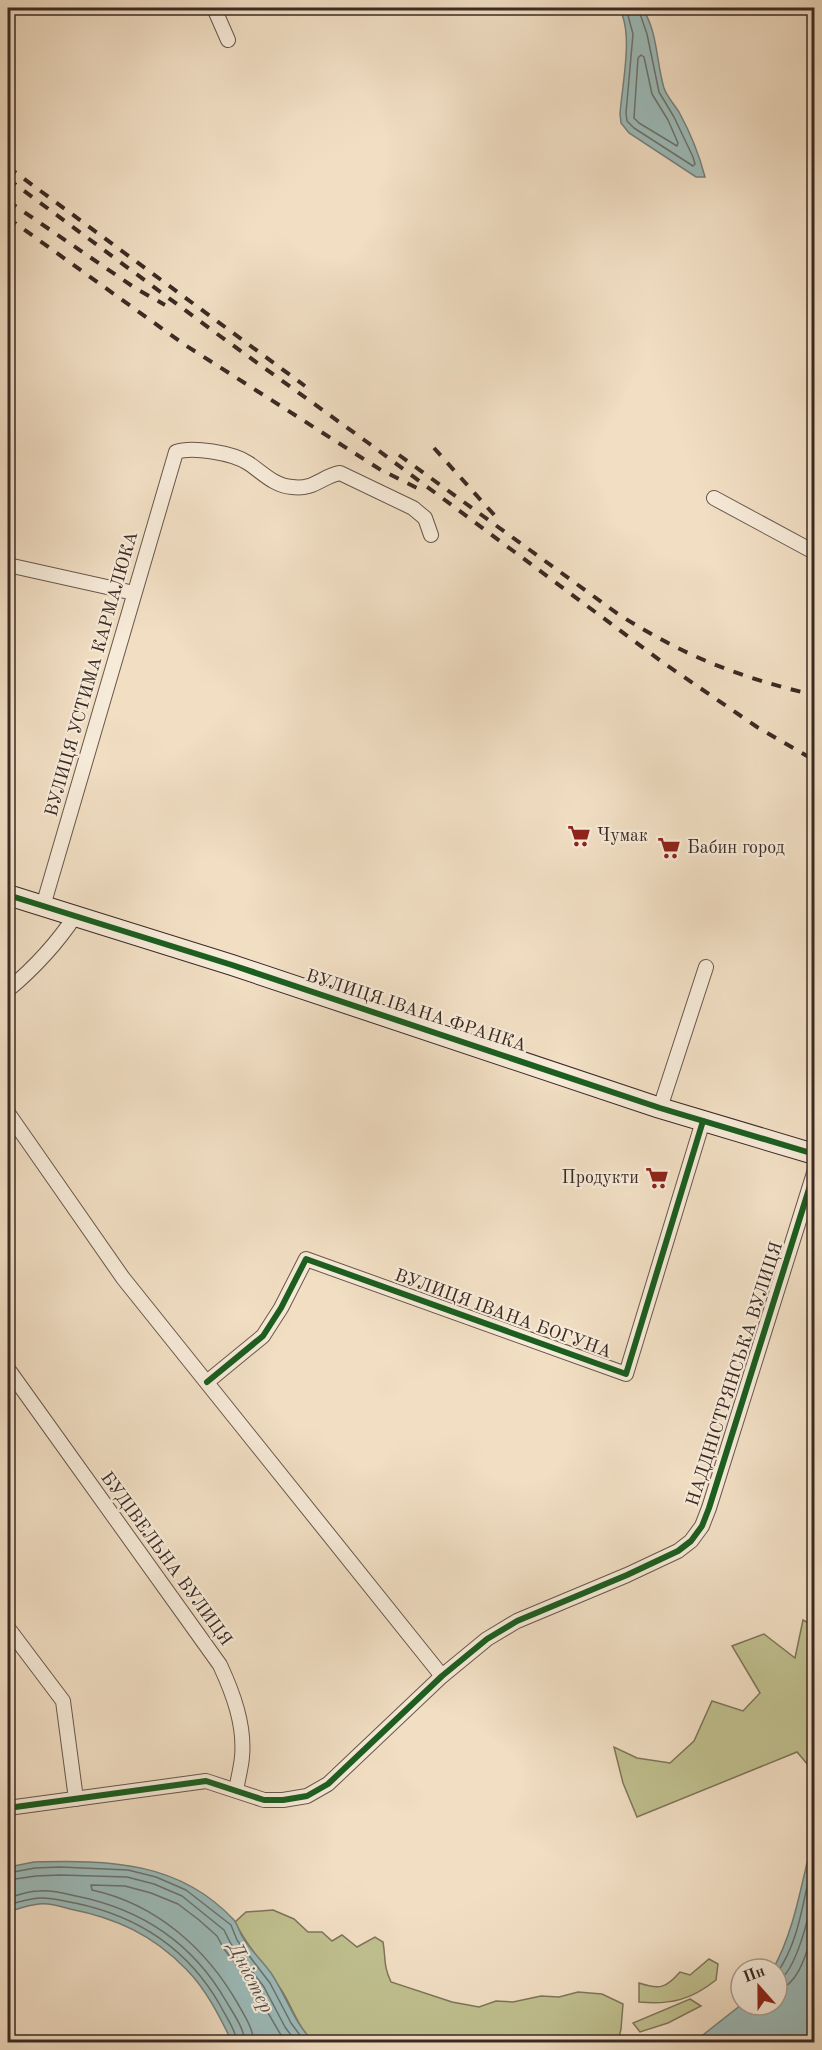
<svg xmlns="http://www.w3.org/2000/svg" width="822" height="2050" font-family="'Old Standard TT',serif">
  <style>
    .green { fill: #c0c08f; stroke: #7e755a; stroke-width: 1.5 }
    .water { fill: #9cbbb9; stroke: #75817d; stroke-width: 1.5 }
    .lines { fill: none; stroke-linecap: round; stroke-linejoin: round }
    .shore { stroke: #6c726e; stroke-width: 1.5 }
    .street-casing { stroke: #68574c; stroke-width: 16 }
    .secondary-casing { stroke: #3b2a24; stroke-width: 22 }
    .street { stroke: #f6ead8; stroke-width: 14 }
    .secondary { stroke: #f6ead8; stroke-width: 20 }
    .rail { stroke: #3b2a24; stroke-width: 4; stroke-dasharray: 10 10; stroke-linecap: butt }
    .cycleway-casing { stroke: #f6ead8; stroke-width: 10 }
    .cycleway { stroke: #1b5e20; stroke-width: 6 }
    .labels { text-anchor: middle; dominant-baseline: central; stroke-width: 4.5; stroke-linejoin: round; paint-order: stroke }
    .street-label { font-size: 18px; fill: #3b2a24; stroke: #f6ead8 }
    .poi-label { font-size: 18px; fill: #3b2a24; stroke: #f6ead8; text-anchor: start }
    .water-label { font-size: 20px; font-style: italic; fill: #534e49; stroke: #f6ead8 }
  </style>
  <rect width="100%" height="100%" fill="#f1dec3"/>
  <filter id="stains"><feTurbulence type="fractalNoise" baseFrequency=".00333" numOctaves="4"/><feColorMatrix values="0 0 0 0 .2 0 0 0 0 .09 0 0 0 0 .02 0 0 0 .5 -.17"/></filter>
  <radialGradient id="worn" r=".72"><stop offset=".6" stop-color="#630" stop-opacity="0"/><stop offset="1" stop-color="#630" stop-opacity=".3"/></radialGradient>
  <!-- green -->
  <g class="green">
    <path d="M803,1620L814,1626V1772L797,1752L637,1817L623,1783L614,1747L637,1758L670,1763L694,1741L712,1701L743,1711L760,1693L732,1646L764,1634L795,1658Z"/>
    <path d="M273,1910L294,1919L308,1932H322L332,1941L342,1935L357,1947L375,1937L383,1942C386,1959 383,1965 391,1982L452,2002L479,2007L496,2001L513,2002L541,1996L559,1997L578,1992L602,1994L623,2004L621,2029L618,2042H314C298,2028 293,2009 282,1991C267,1968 247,1947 235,1922L246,1912Z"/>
    <path d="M709,1959L718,1964L716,1980C691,2000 670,2005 639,2002V1983C660,1990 666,1988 680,1972L690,1975Z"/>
    <path d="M690,1999L701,2006L668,2023L640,2032L633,2023Z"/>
  </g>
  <!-- water -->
  <g class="water">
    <path d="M619,8H642C658,31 656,62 664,88C667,97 674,104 679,112C690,132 699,154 705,177H696L629,133L621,123L620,114C622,84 634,33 619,8Z"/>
    <path d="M814,1836V2042H694L741,2005H777V1969H773C796,1928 801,1881 814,1836Z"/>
    <path d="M34,1862C109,1860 179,1861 234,1920C238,1925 239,1931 242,1936C250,1950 262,1960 271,1973C286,1995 294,2024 314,2042H232C220,2017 206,1989 186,1969C153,1935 116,1918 70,1909C60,1906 49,1903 39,1904C28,1905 18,1909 8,1912V1867Z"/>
  </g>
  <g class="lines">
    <!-- shore -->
    <g class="shore">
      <path d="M626,8L633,34L626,113L627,121L634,128L693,166L695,164L693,157L674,117L659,92L647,34L638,8"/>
      <path d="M641,55L644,57L652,94L668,120L678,143L677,146L639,123L634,118L638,58Z"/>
      <path d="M8,1873L35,1868L60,1867L128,1870L156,1877L186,1890L231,1925L237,1940L270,1983L291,2023L305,2042"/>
      <path d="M8,1880L36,1876L60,1875L127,1877L154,1884L182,1896L224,1930L231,1944L264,1987L285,2027L296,2042"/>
      <path d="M8,1898C18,1895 28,1891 39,1891C52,1890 63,1893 76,1896C141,1909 192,1942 226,2001C233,2013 244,2028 245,2042"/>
      <path d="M8,1905C18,1902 28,1899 39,1898C51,1897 63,1901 75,1903C137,1916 188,1949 220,2005C226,2017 236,2030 237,2042"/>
      <path d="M777,1973C801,1939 803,1896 814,1857"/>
      <path d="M777,1982C797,1971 810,1912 814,1890"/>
      <path d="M777,1991C800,1984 807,1950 814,1929"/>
      <path d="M254,2042C253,2029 245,2016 238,2004C206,1948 156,1904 92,1890L91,1885L125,1886L151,1893L178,1904L199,1920L217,1936L224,1949L250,1982L285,2042"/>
    </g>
    <!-- street casing -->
    <g class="street-casing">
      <g id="street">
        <path d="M214,8L228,40"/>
        <path d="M714,498L814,552"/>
        <path d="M8,565L134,593"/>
        <path d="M43,906L176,452C192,446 233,453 248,463C262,472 274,486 292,487C315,490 322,476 340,473L413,508L425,518L431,535"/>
        <path d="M8,990C34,968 56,945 75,916"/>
        <path d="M660,1108L706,967"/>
        <path d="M8,1113L123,1278L442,1676"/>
        <path d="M8,1369L220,1665C233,1693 245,1725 242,1757C241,1768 238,1779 236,1790"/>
        <path d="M207,1382L263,1336L281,1308L306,1259L626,1374L703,1121"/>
        <path d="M8,1628L63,1701L76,1799"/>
        <path d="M8,1808L206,1781L264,1800H283L307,1796L328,1784L442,1676L487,1639L517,1621L627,1575L678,1551L691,1541L702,1526L709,1508L814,1173"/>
      </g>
    </g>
    <!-- secondary casing -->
    <g class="secondary-casing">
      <path id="secondary" d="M8,895L232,965L660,1108L814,1154"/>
    </g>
    <!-- street -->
    <use href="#street" class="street"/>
    <!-- secondary -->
    <use href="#secondary" class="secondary"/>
    <!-- rail -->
    <g class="rail">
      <path d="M8,167L305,386"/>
      <path d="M8,179L220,336L367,442L665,664L757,727L814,760"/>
      <path d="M8,201L135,288L165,305"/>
      <path d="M8,218L185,345L381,470L419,489"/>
      <path d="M434,448L496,517"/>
      <path d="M399,455L618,614C684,656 738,677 814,695"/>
    </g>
    <!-- cycleway casing -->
    <g class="cycleway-casing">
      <g id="cycleway">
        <path d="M8,895L232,965L660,1108L814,1154"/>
        <path d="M207,1382L263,1336L281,1308L306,1259L626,1374L703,1121"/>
        <path d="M8,1808L206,1781L264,1800H283L307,1796L328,1784L442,1676L487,1639L517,1621L627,1575L678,1551L691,1541L702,1526L709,1508L814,1173"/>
      </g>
    </g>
    <!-- cycleway -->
    <use href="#cycleway" class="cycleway"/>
  </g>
  <!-- icons -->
  <defs>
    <g id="supermarket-bare" transform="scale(1.8)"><path d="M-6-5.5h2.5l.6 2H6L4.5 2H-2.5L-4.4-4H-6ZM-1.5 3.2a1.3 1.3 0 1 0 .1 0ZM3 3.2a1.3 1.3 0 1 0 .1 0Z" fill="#8f2418" stroke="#f6ead8" stroke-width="2.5" paint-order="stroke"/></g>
  </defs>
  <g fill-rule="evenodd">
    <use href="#supermarket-bare" x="579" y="836"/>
    <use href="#supermarket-bare" x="669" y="848"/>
    <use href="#supermarket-bare" x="657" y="1178"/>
  </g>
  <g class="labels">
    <!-- street labels -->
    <g class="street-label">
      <text transform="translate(92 674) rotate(-74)">ВУЛИЦЯ УСТИМА КАРМАЛЮКА</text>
      <text transform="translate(416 1011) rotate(18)">ВУЛИЦЯ ІВАНА ФРАНКА</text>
      <text transform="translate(503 1314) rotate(20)">ВУЛИЦЯ ІВАНА БОГУНА</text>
      <text transform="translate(735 1374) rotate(-72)">НАДДНІСТРЯНСЬКА ВУЛИЦЯ</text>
      <text transform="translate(166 1559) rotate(54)">БУДІВЕЛЬНА ВУЛИЦЯ</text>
    </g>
    <!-- poi labels -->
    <g class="poi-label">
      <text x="597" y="836">Чумак</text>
      <text x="687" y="848">Бабин город</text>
      <text x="639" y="1178" text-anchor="end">Продукти</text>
    </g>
    <!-- water labels -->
    <g class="water-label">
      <text transform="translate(250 1978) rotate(63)">Дністер</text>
    </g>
  </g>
  <!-- margin -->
  <rect width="822" height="2050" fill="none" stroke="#f1dec3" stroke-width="30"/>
  <rect x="9" y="9" width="804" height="2032" fill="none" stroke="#3b2a24" stroke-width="3"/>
  <rect x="15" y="15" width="792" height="2020" fill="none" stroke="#3b2a24" stroke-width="1.5"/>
  <!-- north arrow -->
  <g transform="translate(759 1987) rotate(339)"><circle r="28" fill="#f6ead8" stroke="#ab9d90" stroke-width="1.5"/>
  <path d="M0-4.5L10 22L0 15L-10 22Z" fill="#8f2418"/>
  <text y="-9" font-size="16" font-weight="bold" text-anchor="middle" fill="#3b2a24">Пн</text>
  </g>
  <rect width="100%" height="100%" filter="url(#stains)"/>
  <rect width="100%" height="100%" fill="url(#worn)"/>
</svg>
